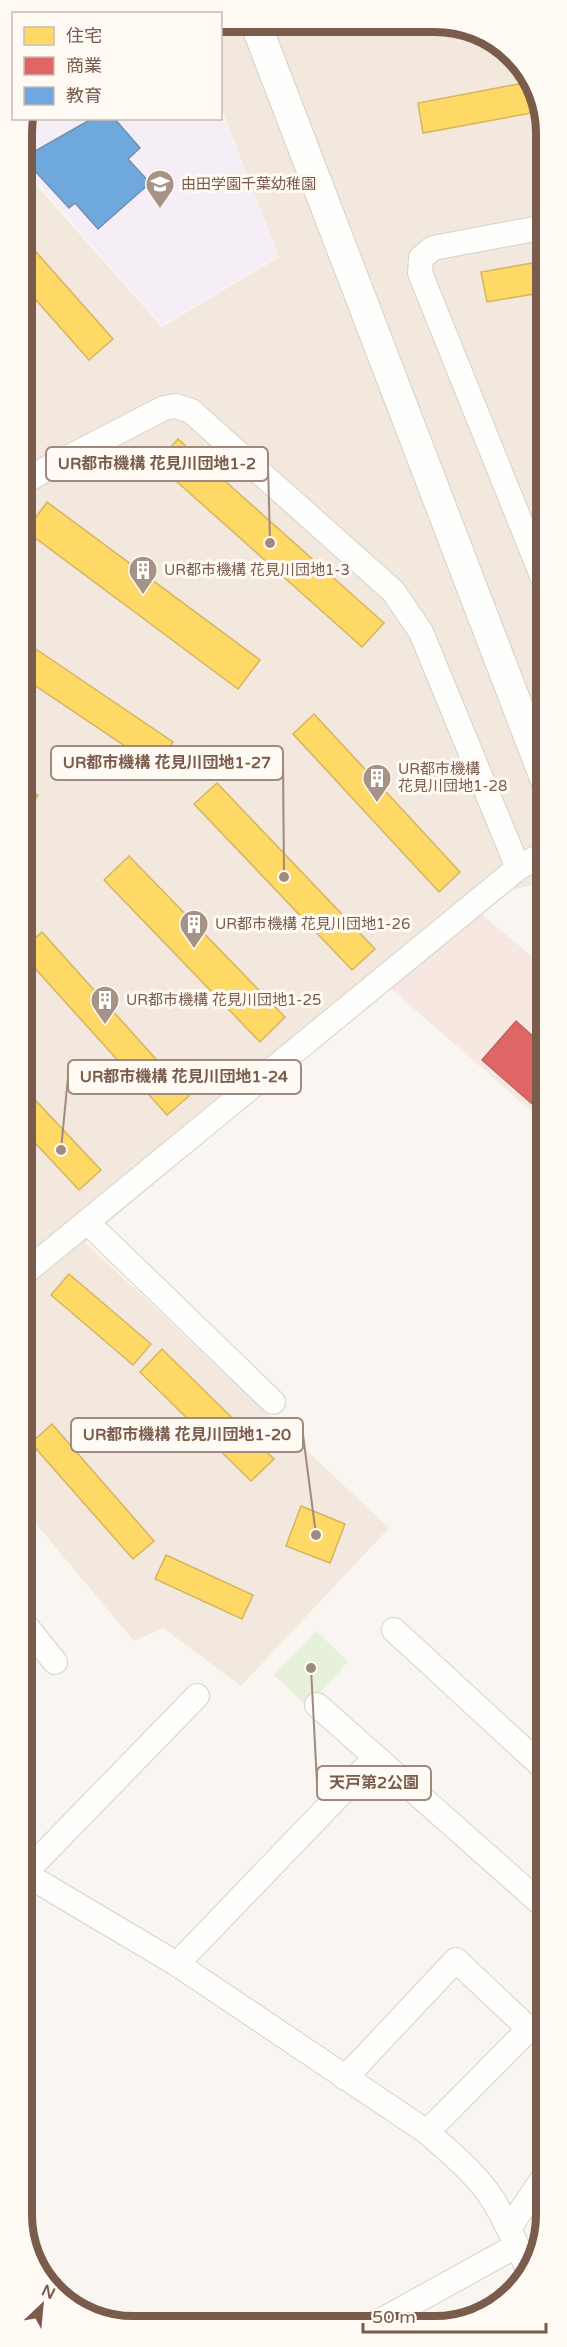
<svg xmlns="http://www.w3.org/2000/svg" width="567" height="2347" font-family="'Varela Round','Noto Sans JP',sans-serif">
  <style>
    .residential { fill: #f2e8de }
    .commercial { fill: #f6e8e1 }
    .education { fill: #f6eef6 }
    .green { fill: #e7f0db }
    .homes { fill: #ffd966; stroke: #d7b45e; stroke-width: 1.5 }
    .shops { fill: #e06666; stroke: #c1635e; stroke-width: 1.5 }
    .schools { fill: #6fa8dc; stroke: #7291b1; stroke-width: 1.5 }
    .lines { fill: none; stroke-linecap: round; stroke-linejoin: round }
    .minor-casing { stroke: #d7d1cb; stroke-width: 26 }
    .tertiary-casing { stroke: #d7d1cb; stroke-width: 32 }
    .minor { stroke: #fefefd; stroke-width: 24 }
    .tertiary { stroke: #fefefd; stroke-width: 30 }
    .labels { text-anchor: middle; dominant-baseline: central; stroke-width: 6; stroke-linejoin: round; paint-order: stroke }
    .poi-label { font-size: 15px; fill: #7a5c4d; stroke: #fffaf3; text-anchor: start }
    .rim { fill: none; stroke: #7a5c4d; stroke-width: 8 }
    .leader { fill: none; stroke: #9f8a7d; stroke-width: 2 }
    .callout-dot { fill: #9f8a7d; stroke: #fffaf3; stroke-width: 2 }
    .callout { fill: #fffaf3; stroke: #9f8a7d; stroke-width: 2 }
    .callout-label { font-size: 16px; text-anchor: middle; font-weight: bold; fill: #7a5c4d }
  </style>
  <rect width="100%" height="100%" fill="#f9f5f0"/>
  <!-- residential -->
  <path class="residential" d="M221,22L463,25L518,59L545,117V881L498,894L85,1242L389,1528L241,1686L163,1628L134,1641L22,1507L21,168L162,327L279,257L221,108Z"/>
  <!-- commercial -->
  <path class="commercial" d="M480,913L545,967V1123L390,988Z"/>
  <!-- education -->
  <path class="education" d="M221,112L278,256L162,325L21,164V125L24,119L220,118Z"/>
  <!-- green -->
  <path class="green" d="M316,1631L348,1662L307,1706L274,1675Z"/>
  <!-- homes -->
  <g class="homes">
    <path d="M529,82L542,111L423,133L418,103Z"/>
    <path d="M21,235L113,339L89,360L21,283Z"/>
    <path d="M545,261V292L487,302L481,272Z"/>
    <path d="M545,377V410L540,378Z"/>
    <path d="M178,439L384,623L362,647L156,463Z"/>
    <path d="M47,502L260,660L238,689L26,531Z"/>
    <path d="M21,639L173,742L156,767L21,676Z"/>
    <path d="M314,714L460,872L439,892L293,734Z"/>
    <path d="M217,783L375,949L352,970L194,804Z"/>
    <path d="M21,786L38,795L22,822H21Z"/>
    <path d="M129,856L285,1017L260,1042L104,880Z"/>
    <path d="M42,932L189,1096L167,1115L22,954V950Z"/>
    <path d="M22,1086L101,1170L79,1190L22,1129Z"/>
    <path d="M69,1274L151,1344L133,1365L51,1295Z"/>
    <path d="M162,1349L274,1459L251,1481L140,1372Z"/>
    <path d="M52,1424L154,1541L133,1559L31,1443Z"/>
    <path d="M301,1506L345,1524L330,1563L286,1546Z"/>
    <path d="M166,1555L253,1595L242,1619L155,1579Z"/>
  </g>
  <!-- shops -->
  <path class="shops" d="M516,1021L536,1039L545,1031V1115L482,1060Z"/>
  <!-- schools -->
  <path class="schools" d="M93,118H114L140,148L128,159L150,183L98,229L75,203L69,208L23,158Z"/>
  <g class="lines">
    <!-- minor casing -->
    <g class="minor-casing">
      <g id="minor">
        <path d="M545,227L433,248L421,258L420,273L545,583"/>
        <path d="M21,484L46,469L164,408L176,406L191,411L393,591L421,632L518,868"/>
        <path d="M87,1222L273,1402"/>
        <path d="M22,1275L518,868L545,853"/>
        <path d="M22,1621L55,1662"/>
        <path d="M394,1630L546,1770"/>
        <path d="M317,1705L546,1908"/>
        <path d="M22,1872L177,1964L427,2132C450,2153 476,2173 493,2200C506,2221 516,2244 527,2267"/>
        <path d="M25,1873L197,1696"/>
        <path d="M177,1964L375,1758"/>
        <path d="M345,2078L456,1960L529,2029L427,2132"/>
        <path d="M509,2228L546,2174"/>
        <path d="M373,2325L516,2246"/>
      </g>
    </g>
    <!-- tertiary casing -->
    <g class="tertiary-casing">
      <path id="tertiary" d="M255,22L545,778"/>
    </g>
    <!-- minor -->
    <use href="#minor" class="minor"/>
    <!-- tertiary -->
    <use href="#tertiary" class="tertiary"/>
  </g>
  <!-- icons -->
  <defs>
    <g id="school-pin" transform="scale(1.5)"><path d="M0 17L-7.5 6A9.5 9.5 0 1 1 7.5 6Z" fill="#a69286" stroke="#fffaf3"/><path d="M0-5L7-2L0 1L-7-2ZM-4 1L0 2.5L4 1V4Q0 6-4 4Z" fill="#fff"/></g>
    <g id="building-pin" transform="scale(1.5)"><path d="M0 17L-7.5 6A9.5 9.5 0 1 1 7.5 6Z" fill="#a69286" stroke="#fffaf3"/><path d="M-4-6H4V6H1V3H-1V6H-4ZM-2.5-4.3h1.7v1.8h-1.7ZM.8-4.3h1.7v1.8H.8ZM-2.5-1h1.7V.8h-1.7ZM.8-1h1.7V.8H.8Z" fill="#fff"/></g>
  </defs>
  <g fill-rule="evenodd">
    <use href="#school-pin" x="160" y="184"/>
    <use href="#building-pin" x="143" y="570"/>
    <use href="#building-pin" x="377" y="778"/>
    <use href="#building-pin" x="194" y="924"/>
    <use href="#building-pin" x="105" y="1000"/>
  </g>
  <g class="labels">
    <!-- poi labels -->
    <g class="poi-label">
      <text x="181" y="184">由田学園千葉幼稚園</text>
      <text x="164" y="570">UR都市機構 花見川団地1-3</text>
      <text x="398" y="769">UR都市機構<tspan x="398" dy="17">花見川団地1-28</tspan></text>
      <text x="215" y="924">UR都市機構 花見川団地1-26</text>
      <text x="126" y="1000">UR都市機構 花見川団地1-25</text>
    </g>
  </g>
  <!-- crop -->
  <path d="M0 0H567V2347H0ZM133 32H435A101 101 0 0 1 536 133V2215A101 101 0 0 1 435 2316H133A101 101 0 0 1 32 2215V133A101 101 0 0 1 133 32Z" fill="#fffaf3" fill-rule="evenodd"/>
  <path class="rim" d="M133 32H435A101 101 0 0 1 536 133V2215A101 101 0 0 1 435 2316H133A101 101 0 0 1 32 2215V133A101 101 0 0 1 133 32Z"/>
  <!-- callouts -->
  <path class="leader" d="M270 543L268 464M284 877L283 763M61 1150L68 1077M316 1535L303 1435M311 1668L317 1783"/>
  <g class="callout-dot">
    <circle cx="270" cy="543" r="6"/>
    <circle cx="284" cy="877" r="6"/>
    <circle cx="61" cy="1150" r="6"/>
    <circle cx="316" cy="1535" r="6"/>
    <circle cx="311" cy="1668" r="6"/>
  </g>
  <g class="callout">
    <rect x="46" y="447" width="222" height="34" rx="6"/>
    <rect x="51" y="746" width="232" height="34" rx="6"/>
    <rect x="68" y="1060" width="233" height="34" rx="6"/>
    <rect x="71" y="1418" width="232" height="34" rx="6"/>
    <rect x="317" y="1766" width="114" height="34" rx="6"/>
  </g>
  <g class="callout-label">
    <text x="157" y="469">UR都市機構 花見川団地1-2</text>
    <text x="167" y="768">UR都市機構 花見川団地1-27</text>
    <text x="184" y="1082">UR都市機構 花見川団地1-24</text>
    <text x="187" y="1440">UR都市機構 花見川団地1-20</text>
    <text x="374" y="1788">天戸第2公園</text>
  </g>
  <!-- legend -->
  <rect x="12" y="12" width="210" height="108" fill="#fffaf3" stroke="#cabbb1" stroke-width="1.5"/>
  <rect x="24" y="27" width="30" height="18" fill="#ffd966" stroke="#cabbb1" stroke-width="1.5"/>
  <text x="66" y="42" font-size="18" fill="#7a5c4d">住宅</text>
  <rect x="24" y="57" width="30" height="18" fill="#e06666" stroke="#cabbb1" stroke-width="1.5"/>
  <text x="66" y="72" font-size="18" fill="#7a5c4d">商業</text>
  <rect x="24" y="87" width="30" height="18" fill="#6fa8dc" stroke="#cabbb1" stroke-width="1.5"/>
  <text x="66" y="102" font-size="18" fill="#7a5c4d">教育</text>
  <!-- north arrow -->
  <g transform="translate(42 2305) rotate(26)" stroke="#fffaf3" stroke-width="4.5" paint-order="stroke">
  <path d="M0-4.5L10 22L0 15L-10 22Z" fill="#7a5c4d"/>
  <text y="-9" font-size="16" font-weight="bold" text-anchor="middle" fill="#7a5c4d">N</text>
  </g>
  <!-- scale -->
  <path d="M363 2323v9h183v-9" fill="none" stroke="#7a5c4d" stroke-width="3"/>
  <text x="372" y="2323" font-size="18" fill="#7a5c4d" stroke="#fffaf3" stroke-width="4.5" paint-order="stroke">50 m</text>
</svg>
